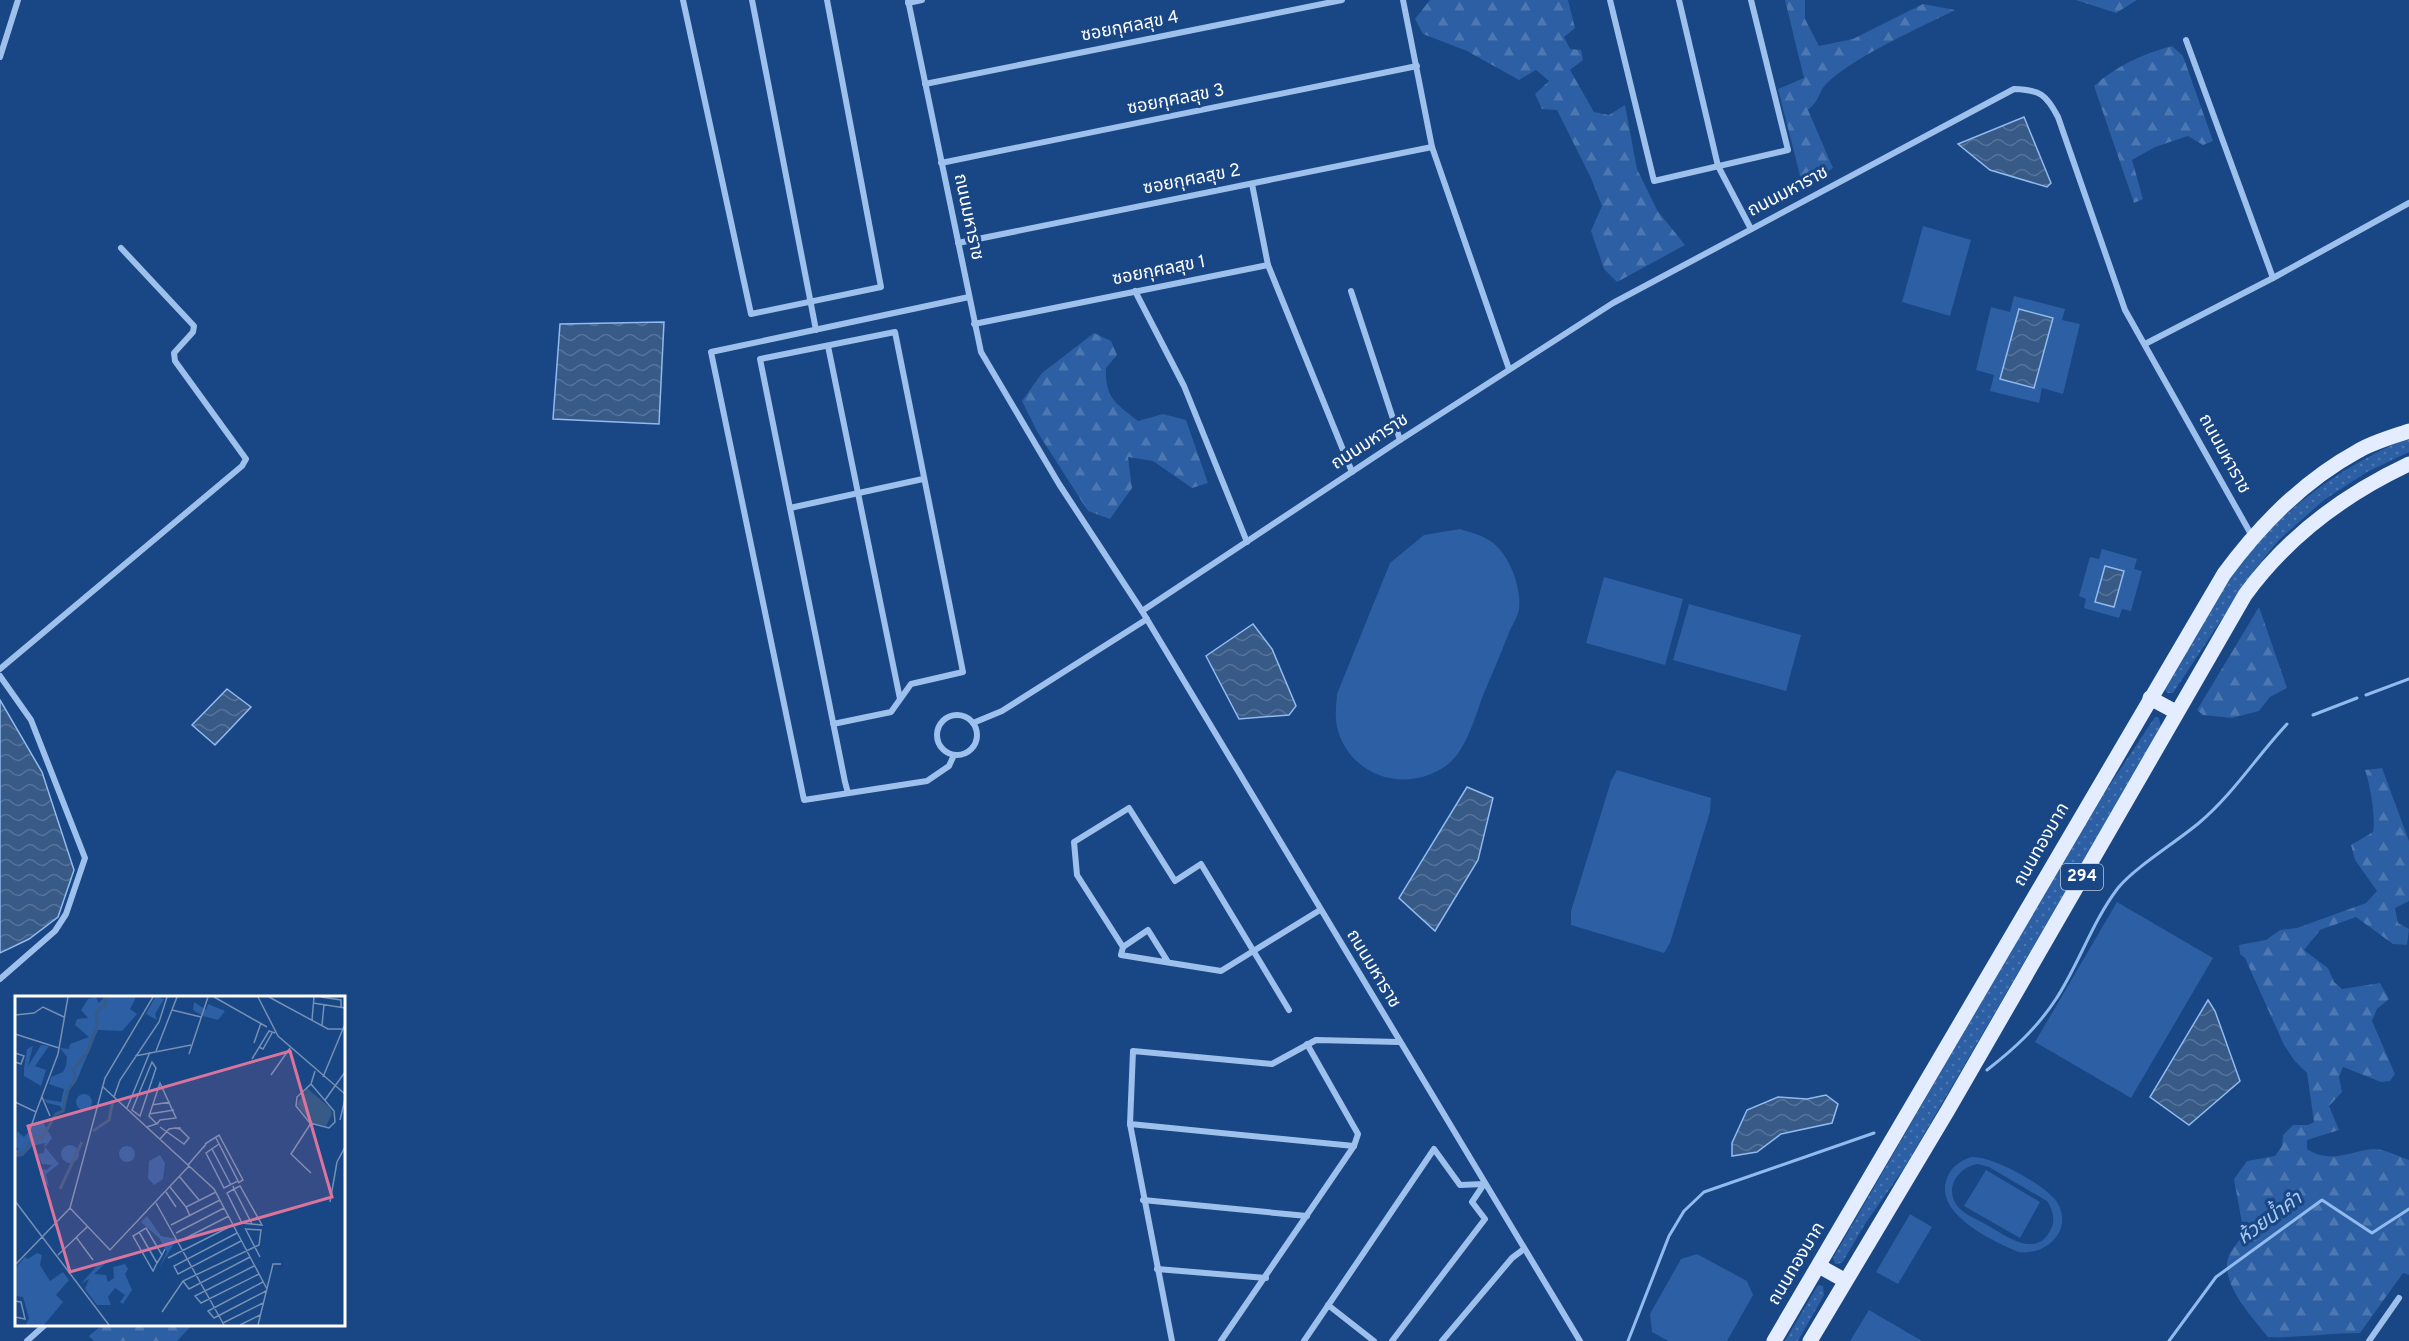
<svg xmlns="http://www.w3.org/2000/svg" width="2409" height="1341" font-family="Overpass,'Noto Sans Thai',sans-serif">
  <style>
    .grass { fill: url(#grass-dots) }
    .forest { fill: url(#forest-firs) }
    .pitch { fill: #2c5fa3; fill-rule: evenodd }
    .water { fill: url(#water-waves); stroke: #91baee; stroke-width: 1.5 }
    .lines { fill: none; stroke-linecap: round; stroke-linejoin: round }
    .stream { stroke: #91baee; stroke-width: 3 }
    .minor { stroke: #9ec0ec; stroke-width: 6 }
    .primary { stroke: #e3edff; stroke-width: 15 }
    .labels { text-anchor: middle; dominant-baseline: central; stroke-width: 6; stroke-linejoin: round; paint-order: stroke }
    .shield { fill: #194684; stroke: #bac8da; stroke-width: 1.5 }
    .shield-label { font-size: 16px; font-weight: bold; fill: #fff }
    .street-label { font-size: 18px; fill: #fff; stroke: #194684 }
    .water-label { font-size: 20px; font-style: italic; fill: #a9caf3; stroke: #194684 }
    .inset-river { fill: none; stroke: #385a87; stroke-width: 3 }
    .inset-road { fill: none; stroke: #7590b5; stroke-width: 1.5 }
    .view { fill: #da749d; fill-opacity: 0.15; stroke: #da749d; stroke-width: 3 }
    .inset-edge { fill: none; stroke: #fff; stroke-width: 3 }
  </style>
  <defs>
    <pattern id="grass-dots" width="8" height="8" patternUnits="userSpaceOnUse" patternTransform="scale(1.5)"><rect width="8" height="8" fill="#2c5fa3"/><path d="M2 2h.1M6 6h.1" fill="none" stroke="#4c77b1" stroke-width="1.8" stroke-linecap="round"/></pattern>
    <pattern id="forest-firs" width="22" height="20" patternUnits="userSpaceOnUse" patternTransform="scale(1.5)"><rect width="22" height="20" fill="#2c5fa3"/><path d="M5 1l3.5 6h-7zM16 11l3.5 6h-7z" fill="#4c77b1"/></pattern>
    <pattern id="water-waves" width="16" height="10" patternUnits="userSpaceOnUse" patternTransform="scale(1.5)"><rect width="16" height="10" fill="#385a87"/><path d="M0 5q4-4 8 0t8 0" fill="none" stroke="#567399"/></pattern>
  </defs>
  <rect width="100%" height="100%" fill="#194684"/>
  <!-- grass -->
  <g class="grass">
    <path d="M2409,437V452L2367,472L2324,500L2279,540L2253,572L2173,693H2167L2165,689C2184,656 2201,620 2222,589C2271,517 2330,472 2409,437Z"/>
    <path d="M2155,717L2159,718L2161,727L1905,1167L1865,1224L1842,1263L1835,1264L1833,1258L2089,816Z"/>
    <path d="M1818,1285L1823,1286L1824,1295L1798,1341H1785Z"/>
  </g>
  <!-- forest -->
  <g class="forest">
    <path d="M1430,0H1568L1575,28L1564,37L1570,49L1581,50L1583,60L1570,70L1594,112L1609,115L1625,105L1637,169L1657,210L1685,245L1617,282L1604,269L1591,231L1602,206L1591,178L1557,110L1542,109L1535,94L1549,81L1536,70L1519,80L1467,51L1423,34L1415,19Z"/>
    <path d="M1785,0H1805V19L1819,46L1853,39L1923,4L1955,10C1917,29 1855,56 1826,84C1819,91 1820,100 1808,110L1833,168L1803,187L1778,89L1804,78Z"/>
    <path d="M2076,0H2137L2116,13Z"/>
    <path d="M2172,46L2183,56L2213,141L2203,145L2188,136L2155,147L2132,160L2143,199L2134,203L2094,86C2116,66 2142,54 2172,46Z"/>
    <path d="M1094,333L1111,341L1117,355L1106,368C1105,399 1116,403 1138,421L1163,414L1186,420L1208,483L1192,488L1153,461L1128,457L1132,488L1110,519L1088,511L1038,433L1022,401L1042,373Z"/>
    <path d="M2259,607L2287,688L2270,697L2259,711L2232,718L2203,715L2197,710Z"/>
    <path d="M2382,768L2409,841V901L2395,908L2398,923L2409,929L2407,945L2393,944L2356,917L2320,930L2304,950L2328,968L2334,982L2342,989L2380,983L2389,999L2377,1009L2372,1021L2395,1074L2390,1081L2381,1082L2343,1067L2339,1077L2342,1092L2329,1106L2339,1130L2307,1140V1149C2330,1164 2348,1152 2372,1149C2383,1148 2398,1156 2409,1160V1275L2403,1273L2360,1333C2329,1333 2299,1338 2268,1337C2253,1318 2216,1280 2230,1253C2234,1246 2240,1240 2244,1234L2234,1179L2247,1161L2275,1156L2282,1146L2283,1135L2293,1125H2308L2314,1122L2307,1073L2294,1060L2284,1045L2245,958L2240,954L2239,945L2266,940L2280,930L2297,928L2366,903L2377,891L2355,860L2351,845L2373,832C2376,818 2370,784 2365,770Z"/>
    <path d="M102,1325V1324L192,1325L177,1341H94L89,1336Z"/>
  </g>
  <!-- pitch -->
  <g class="pitch">
    <path d="M1923,226L1971,240L1950,316L1902,302Z"/>
    <path d="M2014,296L2065,309L2062,320L2080,324L2063,394L2042,388L2039,403L1990,391L1994,375L1976,370L1991,307L2010,312Z"/>
    <path d="M1460,529C1472,533 1483,535 1493,543C1510,556 1522,589 1519,609C1518,616 1513,624 1510,630C1502,651 1493,672 1484,693C1475,716 1467,750 1447,765C1409,793 1355,779 1339,734C1334,721 1336,707 1337,694L1390,563L1424,535Z"/>
    <path d="M2102,549L2137,559L2134,569L2142,571L2131,611L2122,609L2119,618L2084,608L2086,599L2079,596L2090,557L2099,559Z"/>
    <path d="M1604,577L1683,599L1665,665L1586,643Z"/>
    <path d="M1689,604L1801,635L1786,691L1673,660Z"/>
    <path d="M1617,770L1711,798L1710,812L1670,943L1664,953L1571,925V911L1611,781Z"/>
    <path d="M2117,902L2213,958L2131,1098L2035,1042Z"/>
    <path d="M1971,1157C1991,1155 2046,1185 2057,1202C2074,1229 2047,1256 2019,1252C1992,1241 1933,1213 1947,1178C1951,1167 1960,1161 1971,1157ZM1978,1164L1989,1167L2047,1201C2053,1210 2056,1221 2050,1231C2035,1259 2005,1235 1987,1225C1978,1220 1966,1215 1959,1208C1943,1190 1957,1167 1978,1164Z"/>
    <path d="M1986,1170L2040,1202L2020,1238L1964,1206Z"/>
    <path d="M1910,1214L1932,1227L1898,1284L1876,1272Z"/>
    <path d="M1697,1254L1747,1281L1753,1295L1727,1341H1668L1652,1332L1650,1314L1681,1259Z"/>
    <path d="M1869,1310L1922,1341H1850Z"/>
  </g>
  <!-- water -->
  <g class="water">
    <path d="M2024,117L2051,183L2047,187L1990,170L1958,144Z"/>
    <path d="M2019,309L2053,318L2034,388L2000,379Z"/>
    <path d="M664,322L659,424L553,419L560,324Z"/>
    <path d="M2105,566L2124,571L2114,607L2095,602Z"/>
    <path d="M1253,624L1272,649L1296,706L1289,715L1239,719L1206,656Z"/>
    <path d="M227,689L251,707L215,745L192,725Z"/>
    <path d="M0,700L42,772L74,870L58,917L29,939L0,953Z"/>
    <path d="M1467,787L1493,798L1478,860L1435,931L1399,898Z"/>
    <path d="M2208,1000L2215,1011L2240,1081L2189,1125L2150,1097Z"/>
    <path d="M1826,1095L1838,1104L1832,1123L1781,1134L1757,1152L1732,1156V1143L1747,1110L1778,1097L1807,1099Z"/>
  </g>
  <g class="lines">
    <!-- stream -->
    <g class="stream">
      <path d="M2366,695L2409,679"/>
      <path d="M2313,715L2357,698"/>
      <path d="M1987,1070C2014,1049 2037,1028 2056,999C2079,964 2092,922 2118,888C2135,867 2178,841 2200,822C2233,794 2257,756 2287,724"/>
      <path d="M1628,1341L1669,1236L1684,1211L1704,1192L1874,1133"/>
      <path d="M2169,1341L2216,1277L2322,1200L2372,1233L2409,1209"/>
    </g>
    <!-- minor -->
    <g class="minor">
      <path d="M683,0L751,314L881,287L827,0"/>
      <path d="M752,0L816,330"/>
      <path d="M908,0L981,352L1059,484L1142,611L1580,1341"/>
      <path d="M1403,0L1432,147L1509,369"/>
      <path d="M1610,0L1654,181L1788,150L1751,0"/>
      <path d="M1679,0L1718,166L1751,229"/>
      <path d="M908,3L922,0"/>
      <path d="M2186,40L2273,278"/>
      <path d="M0,57L18,0"/>
      <path d="M925,84L1342,0"/>
      <path d="M941,163L1417,66"/>
      <path d="M958,243L1432,147"/>
      <path d="M1268,265L1352,472"/>
      <path d="M1135,291L1184,386L1247,542"/>
      <path d="M1351,291L1400,440"/>
      <path d="M974,324L1268,265L1252,184"/>
      <path d="M2145,344L2273,278L2409,203"/>
      <path d="M828,346L900,699"/>
      <path d="M790,508L923,479"/>
      <path d="M1142,611L1400,440L1613,303L2014,89C2040,90 2046,94 2058,117L2125,310L2252,536"/>
      <path d="M0,669L242,466L246,459L175,361L174,353L193,332L194,326L121,248"/>
      <path d="M0,676L31,720L85,858L66,914L55,931L0,979"/>
      <circle cx="957" cy="735" r="20"/>
      <path d="M973,723L1002,711L1147,619"/>
      <path d="M833,724L891,712L911,684L963,672L895,332L760,359L845,782L848,793"/>
      <path d="M954,755L949,766L927,781L804,800L711,352L969,297"/>
      <path d="M1123,947L1077,875L1074,842L1129,808L1175,881L1201,864L1289,1010"/>
      <path d="M1168,962L1148,930L1123,947L1121,955L1221,971L1320,910"/>
      <path d="M1130,1124L1354,1146"/>
      <path d="M1143,1200L1307,1216"/>
      <path d="M1157,1269L1266,1278"/>
      <path d="M1328,1305L1374,1341"/>
      <path d="M27,1341L46,1324"/>
      <path d="M1172,1341L1130,1124L1133,1051L1272,1064L1316,1040L1399,1042"/>
      <path d="M1221,1341L1354,1146L1358,1134L1307,1044"/>
      <path d="M1304,1341L1434,1149L1460,1185L1484,1184"/>
      <path d="M1392,1341L1485,1219L1472,1202L1484,1184"/>
      <path d="M1442,1341L1512,1258L1524,1249"/>
      <path d="M2369,1341L2399,1298"/>
    </g>
    <!-- primary -->
    <g class="primary">
      <path d="M2150,698L2176,712"/>
      <path d="M1819,1266L1844,1280"/>
      <path d="M1774,1341L2224,574C2260,525 2303,481 2358,451C2373,442 2392,437 2409,431"/>
      <path d="M1810,1341L1948,1110L2245,595C2288,536 2343,495 2409,464"/>
    </g>
  </g>
  <g class="labels">
    <!-- shield labels -->
    <rect class="shield" x="2061" y="864" width="42" height="26" rx="4.5"/>
    <g class="shield-label">
      <text x="2082" y="877">294</text>
    </g>
    <!-- street labels -->
    <g class="street-label">
      <text transform="translate(1130 27) rotate(-11)">ซอยกุศลสุข 4</text>
      <text transform="translate(1176 100) rotate(-11)">ซอยกุศลสุข 3</text>
      <text transform="translate(1192 180) rotate(-11)">ซอยกุศลสุข 2</text>
      <text transform="translate(1788 192) rotate(-28)">ถนนมหาราช</text>
      <text transform="translate(968 217) rotate(78)">ถนนมหาราช</text>
      <text transform="translate(1159 271) rotate(-11)">ซอยกุศลสุข 1</text>
      <text transform="translate(1370 442) rotate(-33)">ถนนมหาราช</text>
      <text transform="translate(2224 454) rotate(61)">ถนนมหาราช</text>
      <text transform="translate(2042 845) rotate(-60)">ถนนทองมาก</text>
      <text transform="translate(1373 969) rotate(59)">ถนนมหาราช</text>
      <text transform="translate(1797 1264) rotate(-59)">ถนนทองมาก</text>
    </g>
    <!-- water labels -->
    <g class="water-label">
      <text transform="translate(2270 1219) rotate(-36)">ห้วยน้ำคำ</text>
    </g>
  </g>
  <!-- overview -->
  <g transform="translate(15 996)">
    <rect width="330" height="330" fill="#194684"/>
    <path d="M81,1L84,7L89,1H121L115,13L122,18L107,35L83,34L61,86L53,94L49,117L45,110L32,107L29,103L46,106L49,93L34,88L36,81L48,76L51,70L52,61L45,52L54,53L55,48L74,41L60,29L62,23L73,22L66,14L73,3ZM140,1L149,3L140,18L142,24L131,18ZM179,6L191,14L193,8L210,15L203,24L188,20L178,14ZM26,49L34,50L20,70L31,74L26,90L9,80V72L12,53L18,50L13,70ZM28,126L37,142L30,151L44,168L31,178L34,191L25,179L26,173L32,174L37,169L27,168L23,158L29,157L30,147L17,150L8,160L0,161V154H4L0,149L2,135L9,141L19,129ZM132,220L146,240L162,243L144,272L152,256L144,242L126,226ZM22,257L27,259L25,269L35,285L48,276L54,284L41,299L48,306L29,329H11L14,322L8,301L0,300V272L10,261L13,263ZM86,265L91,267L79,278L91,279L93,286L99,282L98,271L110,268L113,273L110,278L117,294L108,308L105,306L110,299L100,292L93,301L96,309H82L70,293L74,283L66,288Z" fill="#2c5fa3"/>
    <path d="M61 106a8 8 0 1 1 16 0a8 8 0 1 1-16 0ZM46 158a9 9 0 1 1 18 0a9 9 0 1 1-18 0ZM104 158a8 8 0 1 1 16 0a8 8 0 1 1-16 0ZM145,159L150,167L148,183L139,189L133,182L134,165Z" fill="#2c5fa3"/>
    <path d="M292,92L315,112L317,118L311,130L297,127L282,108Z" fill="#385a87"/>
    <path class="inset-river" d="M78,135L94,124L98,104M0,158L9,156L20,140L27,142L41,118L48,115L53,94L60,84L59,73L73,55L82,29L81,16L91,8L90,1M45,193L67,146"/>
    <path class="inset-road" d="M199,1L252,31M243,1L263,40L330,98M254,1L313,33H330M306,1L326,4V11M298,7L330,12M157,14L186,21M0,19L19,17L28,11L49,21M297,24L299,1M307,29L309,9M0,38L44,52M239,47L246,27M244,51L248,53L257,37M141,55L162,1M0,57L9,60L6,68L0,66M174,58L193,1M120,60L176,49M237,63L254,35L260,37M137,66L141,72L125,120L117,114ZM256,79L275,52M308,81L330,28M296,88L319,115L320,126L314,132L295,127L281,110L282,101L296,88L300,75M87,90L199,193L252,293M27,101L35,120M99,101L105,84L144,26L152,1M310,104L330,76M0,106L21,116L43,58L53,1M137,109L155,106M112,112L135,56M134,118L159,114M325,124L330,103M132,131L141,128H142L145,124L161,122L145,87L134,120L142,128M145,131L169,148L174,142L165,133M15,134L21,116M200,141L201,142L223,185L209,192L191,157L204,148M145,143L154,133L160,132H165V133L160,132M190,148L204,139L228,184L223,187M197,153L216,189M173,169L191,148L188,152M296,177L276,158L296,127M164,180L184,204M218,190L219,193L237,228L227,227L212,197L219,193L225,190L247,229L237,228M155,191L171,211M151,196L161,211M0,205L94,329M315,206L322,166L330,151M141,207L209,329M55,212L95,254L174,170M175,220L171,211L201,196M156,229L205,204M230,232L245,261M124,236L142,267M161,237L209,212M222,237L159,270L163,278L226,245M61,241L78,264M165,245L214,220M43,259L73,230M147,259L131,232L118,240L138,275L142,267L147,259L150,253M153,262L218,229M0,269L55,212L90,82L138,1M239,270L180,300L186,307L244,278M168,285L174,293L235,261M248,286L193,315L199,322L251,295M0,305L6,306L10,323L0,321M147,316L168,285L244,249L246,234L230,233M208,327L248,307M225,329L245,319M243,329L258,268H266"/>
    <path class="view" d="M275,55L317,201L55,276L13,130Z"/>
    <rect width="330" height="330" class="inset-edge"/>
  </g>
</svg>
